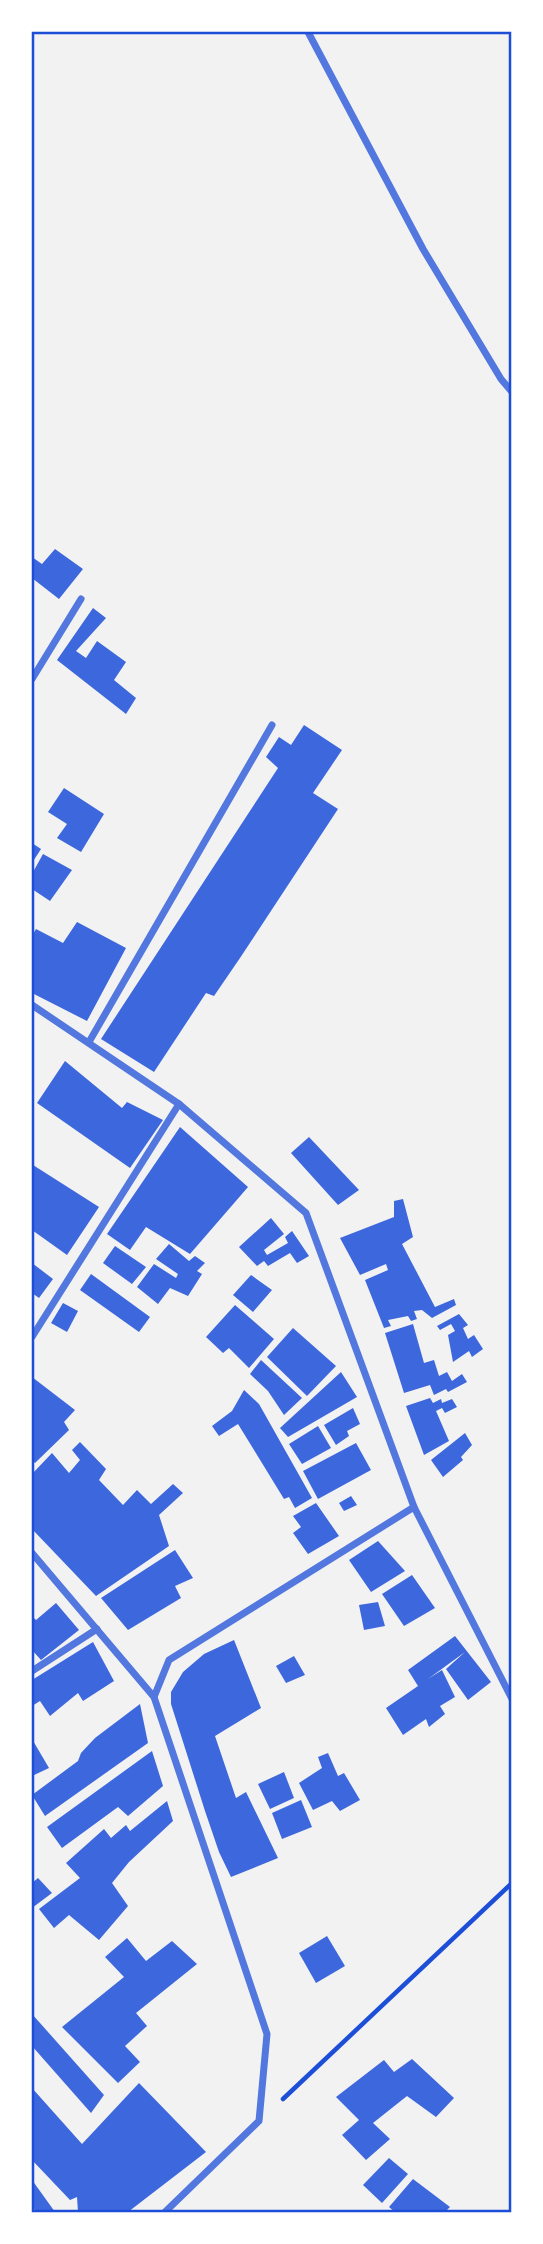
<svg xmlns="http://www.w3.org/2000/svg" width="543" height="2244" font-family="Cabin,sans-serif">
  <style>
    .building { fill: #3d67dc }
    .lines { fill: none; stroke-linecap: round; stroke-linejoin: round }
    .path { stroke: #1d4ed8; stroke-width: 4.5 }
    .minor { stroke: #5277de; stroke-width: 7 }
    .neatline { fill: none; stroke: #1d4ed8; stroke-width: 2.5 }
  </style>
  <rect width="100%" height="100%" fill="#f2f2f2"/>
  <!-- building -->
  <g class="building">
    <path d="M55,549L83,569L59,599L32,578V557L42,564Z"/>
    <path d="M93,608L106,618L76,651L86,658L97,641L126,662L114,680L136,698L126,714L57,660Z"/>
    <path d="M304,725L342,750L313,793L338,809L240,958L214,996L206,993L154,1072L101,1039L278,768L266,757L279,737L291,745Z"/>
    <path d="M64,788L104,814L81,852L57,838L67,824L48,812Z"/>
    <path d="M32,843L41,849L32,863Z"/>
    <path d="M43,854L72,870L50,901L32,889V874Z"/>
    <path d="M77,922L126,948L87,1021L32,993V936L36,929L63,943Z"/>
    <path d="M65,1061L122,1108L127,1102L163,1120L130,1168L37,1103Z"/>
    <path d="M180,1127L248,1187L190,1254L146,1227L130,1250L107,1234Z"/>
    <path d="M309,1137L359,1190L338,1205L291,1153Z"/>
    <path d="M33,1165L99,1207L67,1255L32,1230Z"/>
    <path d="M403,1199L413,1237L402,1244L435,1307L454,1299L456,1305L432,1318L422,1310L414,1311L417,1319L411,1321L408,1316L388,1320L391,1326L384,1328L365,1280L388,1270L386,1264L360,1275L340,1238L394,1217V1201Z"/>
    <path d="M271,1218L284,1234L264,1250L267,1255L288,1243L285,1237L292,1231L309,1256L297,1263L290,1253L268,1266L264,1261L257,1266L239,1247Z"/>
    <path d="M169,1244L189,1261L195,1256L205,1263L197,1271L202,1274L188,1296L170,1288L158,1304L137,1287L154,1264L176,1278L178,1274L156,1259Z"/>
    <path d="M115,1246L146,1267L132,1284L103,1263Z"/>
    <path d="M32,1263L53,1279L39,1298L32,1293Z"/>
    <path d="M91,1274L150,1317L139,1332L80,1290Z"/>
    <path d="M251,1275L272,1290L253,1312L233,1295Z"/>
    <path d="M63,1303L78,1311L67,1332L51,1323Z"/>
    <path d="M235,1305L274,1339L249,1368L229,1348L223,1353L206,1337Z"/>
    <path d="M459,1314L468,1325L463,1328L468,1339L474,1335L483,1349L472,1357L469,1351L453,1362L448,1335L455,1331L451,1324L440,1330L437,1326Z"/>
    <path d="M413,1324L424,1363L434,1360L439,1376L447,1372L452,1381L462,1374L467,1382L448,1392L446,1389L434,1395L430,1385L404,1393L385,1333Z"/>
    <path d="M293,1328L336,1366L307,1396L267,1357Z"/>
    <path d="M261,1360L302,1398L284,1415L268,1391L250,1374Z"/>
    <path d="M341,1372L357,1397L288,1437L280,1428Z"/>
    <path d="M32,1377L75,1410L64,1422L69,1430L35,1463L32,1460Z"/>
    <path d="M244,1390L259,1404L312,1498L295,1508L289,1497L284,1499L238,1424L219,1436L212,1426L232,1411Z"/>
    <path d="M430,1398L433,1403L441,1399L442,1403L452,1399L457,1407L445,1413L442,1408L436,1411L449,1441L424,1455L406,1406Z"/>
    <path d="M353,1408L360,1424L347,1431L349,1436L336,1445L324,1425Z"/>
    <path d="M318,1426L331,1448L302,1464L289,1444Z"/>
    <path d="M465,1433L472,1445L461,1457L463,1460L443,1477L431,1460Z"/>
    <path d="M80,1442L106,1469L99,1480L123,1505L137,1490L151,1504L173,1484L183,1493L159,1515L169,1546L96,1596L32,1529V1474L52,1453L69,1473L80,1460L72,1450Z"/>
    <path d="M356,1443L371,1470L318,1499L303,1471Z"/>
    <path d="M351,1496L357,1505L344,1511L339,1503Z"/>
    <path d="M316,1503L339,1536L308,1554L293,1533L301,1527L293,1516Z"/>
    <path d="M378,1541L405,1571L371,1592L349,1560Z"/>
    <path d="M175,1550L193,1578L175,1586L181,1598L128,1630L101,1598Z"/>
    <path d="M412,1575L435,1608L404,1626L382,1594Z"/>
    <path d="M378,1602L385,1626L364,1630L359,1605Z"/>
    <path d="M56,1603L79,1630L41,1660L32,1650V1616L36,1620Z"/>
    <path d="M455,1636L491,1682L468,1700L446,1669L465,1652L428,1679L442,1670L455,1697L440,1706L445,1714L429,1727L426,1719L403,1735L386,1708L418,1686L408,1670Z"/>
    <path d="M234,1640L261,1708L215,1736L236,1798L246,1792L278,1858L231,1877L219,1852L205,1811L171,1704V1692L183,1672L204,1654Z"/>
    <path d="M93,1642L114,1681L83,1701L78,1693L50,1716L40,1701L32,1706V1680Z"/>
    <path d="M294,1656L305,1675L286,1683L276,1666Z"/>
    <path d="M140,1704L148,1743L45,1816L32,1795L78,1761L81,1753L95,1738Z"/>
    <path d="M32,1739L49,1768L32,1776Z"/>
    <path d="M152,1751L163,1786L128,1816L118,1807L62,1848L47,1827Z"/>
    <path d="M328,1753L338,1776L344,1773L360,1800L340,1811L332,1801L313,1810L299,1783L322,1768L318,1757Z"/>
    <path d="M284,1772L294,1798L270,1809L258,1784Z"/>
    <path d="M301,1800L312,1827L282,1839L272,1813Z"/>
    <path d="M167,1801L173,1821L129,1862L112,1883L128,1906L99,1940L69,1915L54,1928L39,1909L80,1878L66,1863L104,1829L111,1838L126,1825L130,1831Z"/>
    <path d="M38,1878L52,1893L32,1908V1883Z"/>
    <path d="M327,1936L345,1966L316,1983L299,1953Z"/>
    <path d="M127,1938L146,1961L172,1941L197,1964L136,2013L147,2026L125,2046L140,2062L118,2083L62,2027L124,1977L105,1957Z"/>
    <path d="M32,2014L104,2095L91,2113L32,2046Z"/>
    <path d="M412,2059L454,2098L436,2117L407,2096L373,2123L390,2139L366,2160L342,2135L359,2120L336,2097L384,2060L394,2072Z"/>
    <path d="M139,2083L206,2152L128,2212H78L77,2197L70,2200L32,2160V2088L82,2144Z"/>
    <path d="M389,2158L408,2174L382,2203L363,2185Z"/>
    <path d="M413,2179L450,2207L445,2212H395L389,2207Z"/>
    <path d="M32,2180L55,2212H37L32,2207Z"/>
  </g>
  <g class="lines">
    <!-- path -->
    <path class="path" d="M283,2099L512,1883"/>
    <!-- minor -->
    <g class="minor">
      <path d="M308,32L423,249L501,379L512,392"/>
      <path d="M32,679L81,599"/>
      <path d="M32,1005L179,1104L306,1213L414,1507L512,1699"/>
      <path d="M89,1042L272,725"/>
      <path d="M32,1337L179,1104"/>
      <path d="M32,1553L154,1697"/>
      <path d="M32,1671L97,1629"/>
      <path d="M165,2212L259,2121L267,2034L154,1697L169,1660L414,1507"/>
    </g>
  </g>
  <!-- border -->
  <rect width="543" height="2244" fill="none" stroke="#ffffff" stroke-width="66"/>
  <rect x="33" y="33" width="477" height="2178" class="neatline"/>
</svg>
